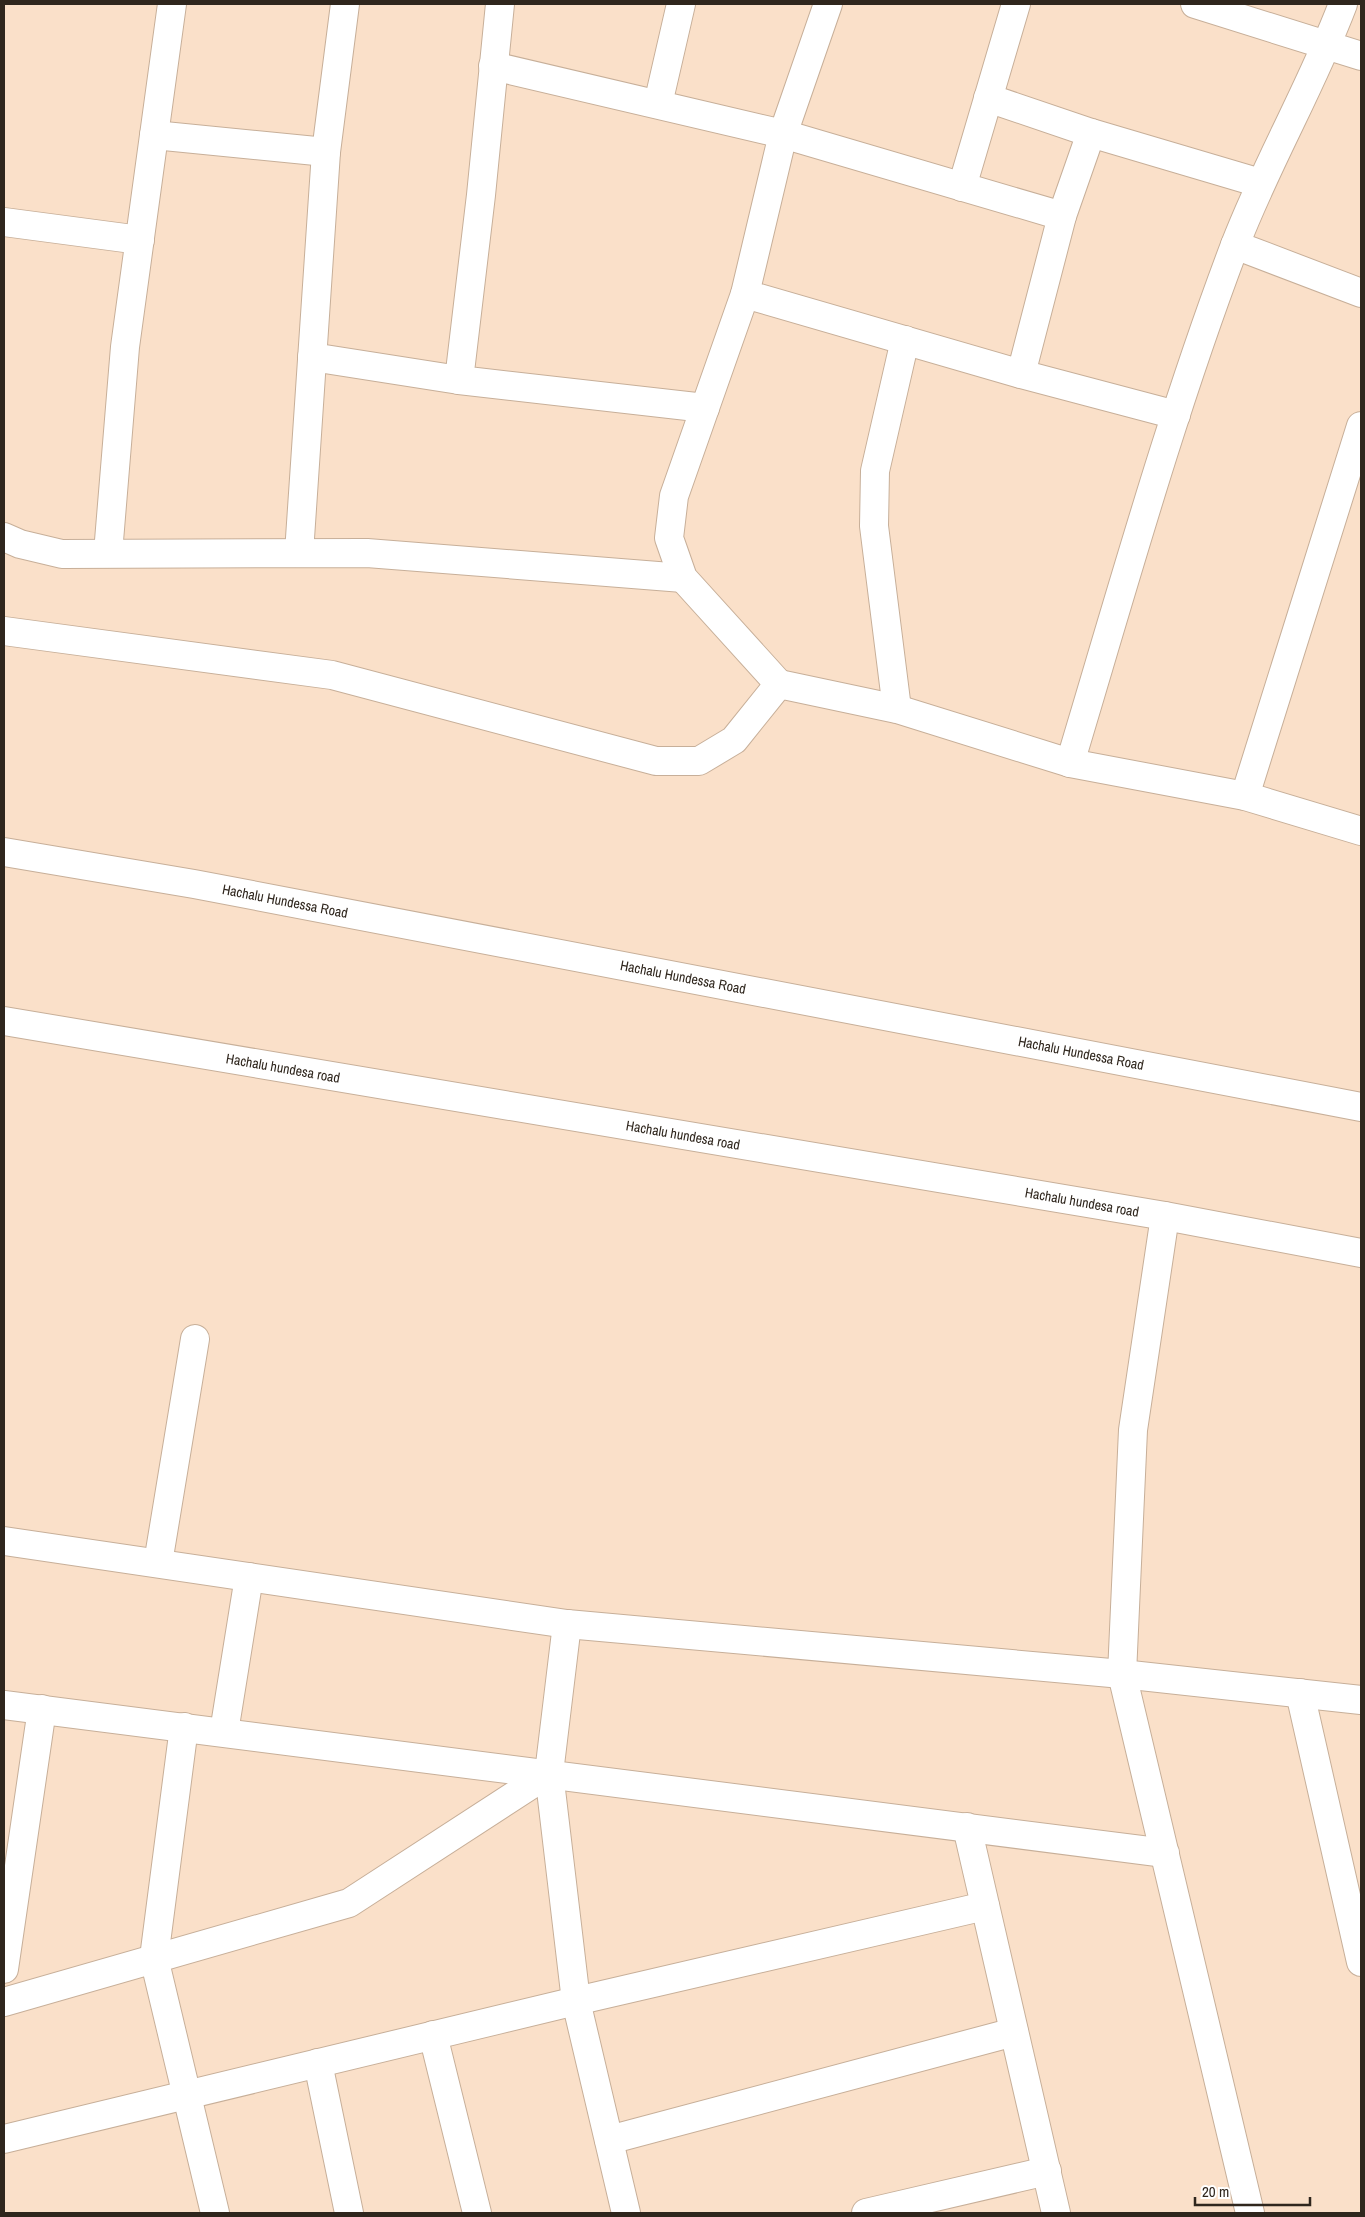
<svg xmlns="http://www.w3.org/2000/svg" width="1365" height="2217" font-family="'Archivo Narrow',sans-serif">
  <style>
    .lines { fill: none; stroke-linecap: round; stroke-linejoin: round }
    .minor-casing { stroke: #c7af99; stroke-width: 30 }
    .primary-casing { stroke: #c7af99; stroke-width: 30 }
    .minor { stroke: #fff; stroke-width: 28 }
    .primary { stroke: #fff; stroke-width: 28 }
    .labels { text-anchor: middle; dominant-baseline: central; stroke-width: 5; stroke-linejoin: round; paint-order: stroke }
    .street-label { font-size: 14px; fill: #2f261d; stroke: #fff }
  </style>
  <rect width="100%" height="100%" fill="#fae0c9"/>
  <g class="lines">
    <!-- minor casing -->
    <g class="minor-casing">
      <g id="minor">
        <path d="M500,4L481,195L459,380L705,408"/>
        <path d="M1195,4L1361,56"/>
        <path d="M493,66L783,134L1062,216"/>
        <path d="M988,98L1091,133L1260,183"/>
        <path d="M658,104L681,4"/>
        <path d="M154,135L326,152"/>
        <path d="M962,187L1016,4"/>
        <path d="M4,222L140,240"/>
        <path d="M1235,245L1361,293"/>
        <path d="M745,294L1021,374L1176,415"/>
        <path d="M312,357L459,380"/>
        <path d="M1021,374L1062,216L1091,133"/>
        <path d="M4,537L20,544L62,554L367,553L683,578"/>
        <path d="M108,553L125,347L172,4"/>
        <path d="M299,553L326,152L345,4"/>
        <path d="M4,631L332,675L656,761H699L734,740L779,684L897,709L1070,763L1245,796L1361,831"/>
        <path d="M779,684L683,578L669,538L674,496L745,294L783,134L828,4"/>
        <path d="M897,709L874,526L875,471L905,340"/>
        <path d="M1070,763C1122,590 1171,414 1235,245C1267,162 1312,86 1343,4"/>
        <path d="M1245,796L1361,426"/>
        <path d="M1165,1216L1133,1430L1122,1674L1250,2213"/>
        <path d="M4,1541L567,1624L1122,1674L1361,1700"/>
        <path d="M158,1563L195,1339"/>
        <path d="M567,1624L549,1773L576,2001L626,2213"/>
        <path d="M1300,1693L1361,1962"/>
        <path d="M4,1705L1165,1853"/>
        <path d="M184,1727L154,1958L215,2213"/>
        <path d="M224,1732L249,1577"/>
        <path d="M967,1827L1056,2213"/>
        <path d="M4,1969L42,1709"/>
        <path d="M4,2002L349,1903L549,1773"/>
        <path d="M433,2035L477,2213"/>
        <path d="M318,2063L349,2213"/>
        <path d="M4,2139L576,2001L985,1906"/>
        <path d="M609,2140L1014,2032"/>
        <path d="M866,2213L1047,2171"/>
      </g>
    </g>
    <!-- primary casing -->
    <g class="primary-casing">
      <g id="primary">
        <path d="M4,852L194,884L1361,1107"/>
        <path d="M4,1021L1165,1216L1361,1253"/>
      </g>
    </g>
    <!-- minor -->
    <use href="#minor" class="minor"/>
    <!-- primary -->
    <use href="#primary" class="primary"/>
  </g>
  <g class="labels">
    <!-- street labels -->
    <g class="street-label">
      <text transform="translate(285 901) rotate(11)">Hachalu Hundessa Road</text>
      <text transform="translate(683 977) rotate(11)">Hachalu Hundessa Road</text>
      <text transform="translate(1081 1053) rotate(11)">Hachalu Hundessa Road</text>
      <text transform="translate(283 1068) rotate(10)">Hachalu hundesa road</text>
      <text transform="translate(683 1135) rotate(10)">Hachalu hundesa road</text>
      <text transform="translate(1082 1202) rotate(10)">Hachalu hundesa road</text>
    </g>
  </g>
  <!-- border -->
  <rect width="1365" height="2217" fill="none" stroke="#2f261d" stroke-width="10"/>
  <!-- scale -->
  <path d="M1195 2197v8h115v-8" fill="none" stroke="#2f261d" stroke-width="2.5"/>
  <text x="1202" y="2197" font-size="15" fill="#2f261d" stroke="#ffffff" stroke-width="4" paint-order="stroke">20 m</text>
</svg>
